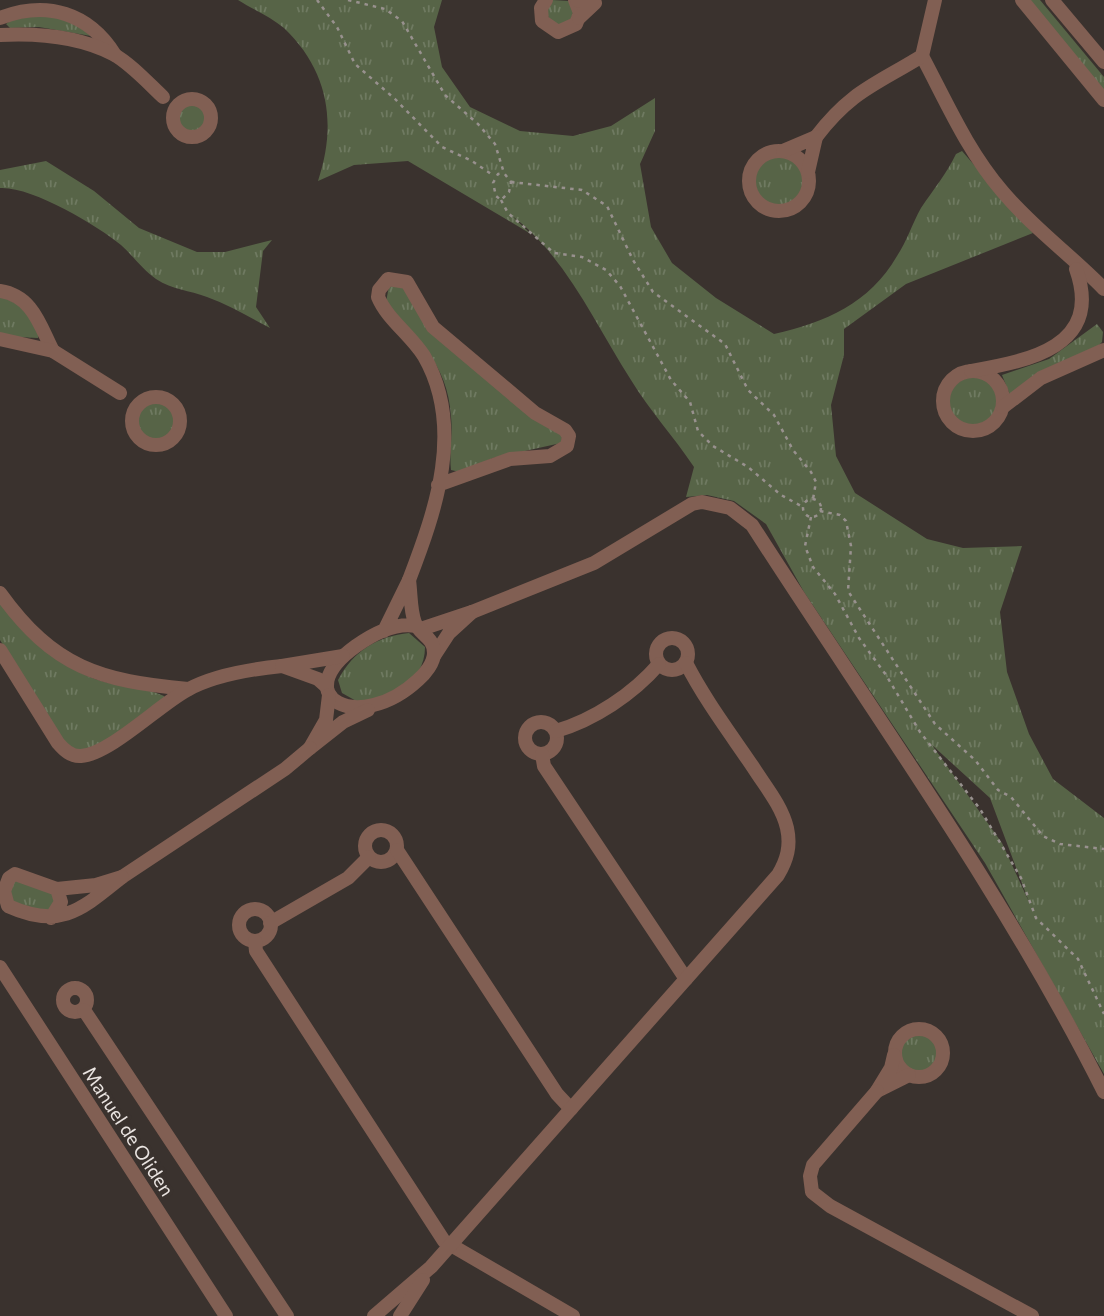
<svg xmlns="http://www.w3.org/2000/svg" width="1104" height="1316" font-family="Commissioner,sans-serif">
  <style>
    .grass { fill: url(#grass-tufts); fill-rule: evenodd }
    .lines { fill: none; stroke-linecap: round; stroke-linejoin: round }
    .path { stroke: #98918e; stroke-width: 2.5; stroke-dasharray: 3.5 5; stroke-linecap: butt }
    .minor { stroke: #815f53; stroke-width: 14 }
    .labels { text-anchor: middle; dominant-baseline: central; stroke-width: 7; stroke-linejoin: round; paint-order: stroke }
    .street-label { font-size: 19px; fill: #eae4e1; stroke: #3a322e }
  </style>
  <defs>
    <pattern id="grass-tufts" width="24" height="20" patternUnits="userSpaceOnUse" patternTransform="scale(1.75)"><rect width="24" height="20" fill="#576447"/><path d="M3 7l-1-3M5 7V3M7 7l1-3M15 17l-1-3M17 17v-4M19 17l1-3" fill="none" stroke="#6f7a61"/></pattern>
  </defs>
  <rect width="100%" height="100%" fill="#3a322e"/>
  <!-- grass -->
  <g class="grass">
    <path d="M238,0H442L434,27L442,67L470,107L520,131L573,136L611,126L655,98V131L640,164L651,227L672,263L716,298L774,334C826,322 869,304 897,256C907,241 912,224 921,208C933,190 947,173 956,154L962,151L1033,233L906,284L844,329V355L831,405L836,456L855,493L927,539L963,548L1022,546L1000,612L1007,672L1029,734L1053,779L1104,818V1074L985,863L804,592L766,524L734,501L707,495L686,497L694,467C674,437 650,411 631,380C595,324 566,256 511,215L531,234L408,161L354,165L318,181C337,124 329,71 284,28C271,17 252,9 238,0ZM932,745L990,798L1029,902L1002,843Z"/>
    <path d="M552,0L569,1L574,9L570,23L552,25L545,9Z"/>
    <path d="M1028,0H1040L1104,77V91Z"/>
    <path d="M17,16L67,17L91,36L39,27L10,28L6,24Z"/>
    <circle cx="192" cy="118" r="15"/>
    <circle cx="779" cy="181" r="25"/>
    <path d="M46,161L94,191L139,228L197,252H225L272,240L263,251L256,307L270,328C249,317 229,305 207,297C189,290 173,290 156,279C143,270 133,256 121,245C97,225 31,186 0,188V170Z"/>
    <path d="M400,283L413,303L563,433L561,443L493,458L460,472L451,470C449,452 453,435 451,416C448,364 416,338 386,302L389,286Z"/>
    <path d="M0,296L24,307L39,334L38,338L0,336Z"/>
    <path d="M1097,324L1103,332L1102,342L1096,348L1010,395L1002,375L1049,359Z"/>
    <circle cx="974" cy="402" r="25"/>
    <circle cx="156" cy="420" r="20"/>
    <path d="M0,604C29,630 58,666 95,679C117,687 143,686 164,696L165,701L98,746L77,751L66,745L0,640Z"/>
    <path d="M409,633L425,647C425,684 388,697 358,702L342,693L338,680C353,651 378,636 409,633Z"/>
    <path d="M16,880L58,895L51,913L10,902V883Z"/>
    <circle cx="919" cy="1052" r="20"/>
  </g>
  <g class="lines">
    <!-- path -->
    <g class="path">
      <path d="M317,0L337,27L355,64L395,99L442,147L472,161L494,176"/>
      <path d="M348,0L385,9L402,21L445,95L478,124L495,144L504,173L511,182L509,192L501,200L496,196L493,183L498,174L504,173"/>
      <path d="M511,182L582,190L607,206L633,260L653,292L725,344L748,390L774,415L793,450L811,472L816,482L813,499"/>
      <path d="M501,200L508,213L554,253L582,257L606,270L620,286L671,380L690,402L698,431L713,446L748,467L781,495L803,507"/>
      <circle cx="812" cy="508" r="9"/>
      <path d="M820,511L840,515L846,521L851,546L848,591L935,724L975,760L998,790L1011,797L1043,836L1060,844L1104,849"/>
      <path d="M811,517L805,546L813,567L835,594L859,638L886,675L920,732L980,809L1021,878L1036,918L1078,959L1104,1014"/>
    </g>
    <!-- minor -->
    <g class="minor">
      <path d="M546,0L541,8L542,21L558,32L576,24L580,13L575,0"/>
      <path d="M577,0L595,3L579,18"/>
      <path d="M1022,0L1104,100"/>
      <path d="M1052,0L1104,62"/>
      <path d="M0,18C47,0 89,13 115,55"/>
      <path d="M0,35C38,33 78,36 113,54C131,64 148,83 163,97"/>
      <path d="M922,56C947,103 967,150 1002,191C1033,228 1071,255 1104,289"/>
      <circle cx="192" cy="118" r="19"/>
      <path d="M816,137C851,91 875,85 922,56L935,0"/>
      <circle cx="779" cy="181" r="30"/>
      <path d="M783,151L816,137L808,172"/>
      <path d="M0,291C33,296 40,326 53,351"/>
      <path d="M0,339L53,351L120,393"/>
      <circle cx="973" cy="401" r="30"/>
      <path d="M971,371C1026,361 1104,348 1076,269"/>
      <circle cx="156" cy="421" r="24"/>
      <path d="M1003,407L1041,378L1104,350"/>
      <path d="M409,580C436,510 465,427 424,356C411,335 387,319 378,297L379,290L388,279L407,282L433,327L535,413L565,430L569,436L567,446L550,456L510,459L438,485"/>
      <path d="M0,593C54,668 100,681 188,689"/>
      <path d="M472,612L594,563L692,504L702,502L730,508L752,525C872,712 1004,893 1104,1092"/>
      <path d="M421,629L472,612L449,633L434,656"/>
      <path d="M384,631L409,580C411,594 410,610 415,623C420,635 434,637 434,653C434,663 425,674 418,680C359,735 285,697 356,646C373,634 395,622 416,626"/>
      <circle cx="672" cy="654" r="16"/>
      <path d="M0,650L58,743C64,750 71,757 81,756C110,754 159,705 187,690C214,675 252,669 282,666"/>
      <path d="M327,687L318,679L282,666L343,656"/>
      <path d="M329,695L326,720L310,748L343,722L368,710"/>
      <circle cx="541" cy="738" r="16"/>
      <path d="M556,731C594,720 633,694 659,664"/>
      <path d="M542,754L544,766L686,979"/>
      <circle cx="381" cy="846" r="16"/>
      <path d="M397,850L557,1094L571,1109"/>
      <path d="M122,877L285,769L310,748"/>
      <circle cx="255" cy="925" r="16"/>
      <path d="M51,918L61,902L57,889L15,874L9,878L4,891L8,906C61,930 82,909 122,877L96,885L57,889"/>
      <path d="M270,923L348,878L369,857"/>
      <path d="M255,941L256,951L444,1241L573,1316"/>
      <path d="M0,967L226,1316"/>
      <circle cx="75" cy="1000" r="12"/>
      <path d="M84,1010L287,1316"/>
      <circle cx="919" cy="1053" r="24"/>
      <path d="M894,1055L891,1068L877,1091L909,1075"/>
      <path d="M877,1091L813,1165L810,1176L812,1192L830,1206L1032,1316"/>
      <path d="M374,1316L431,1267L778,875C787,860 791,846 787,828C782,806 765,786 753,767C730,733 705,700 686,663"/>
      <path d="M400,1316L423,1280"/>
    </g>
  </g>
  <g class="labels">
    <!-- street labels -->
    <g class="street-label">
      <text transform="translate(129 1131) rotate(57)">Manuel de Oliden</text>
    </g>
  </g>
</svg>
